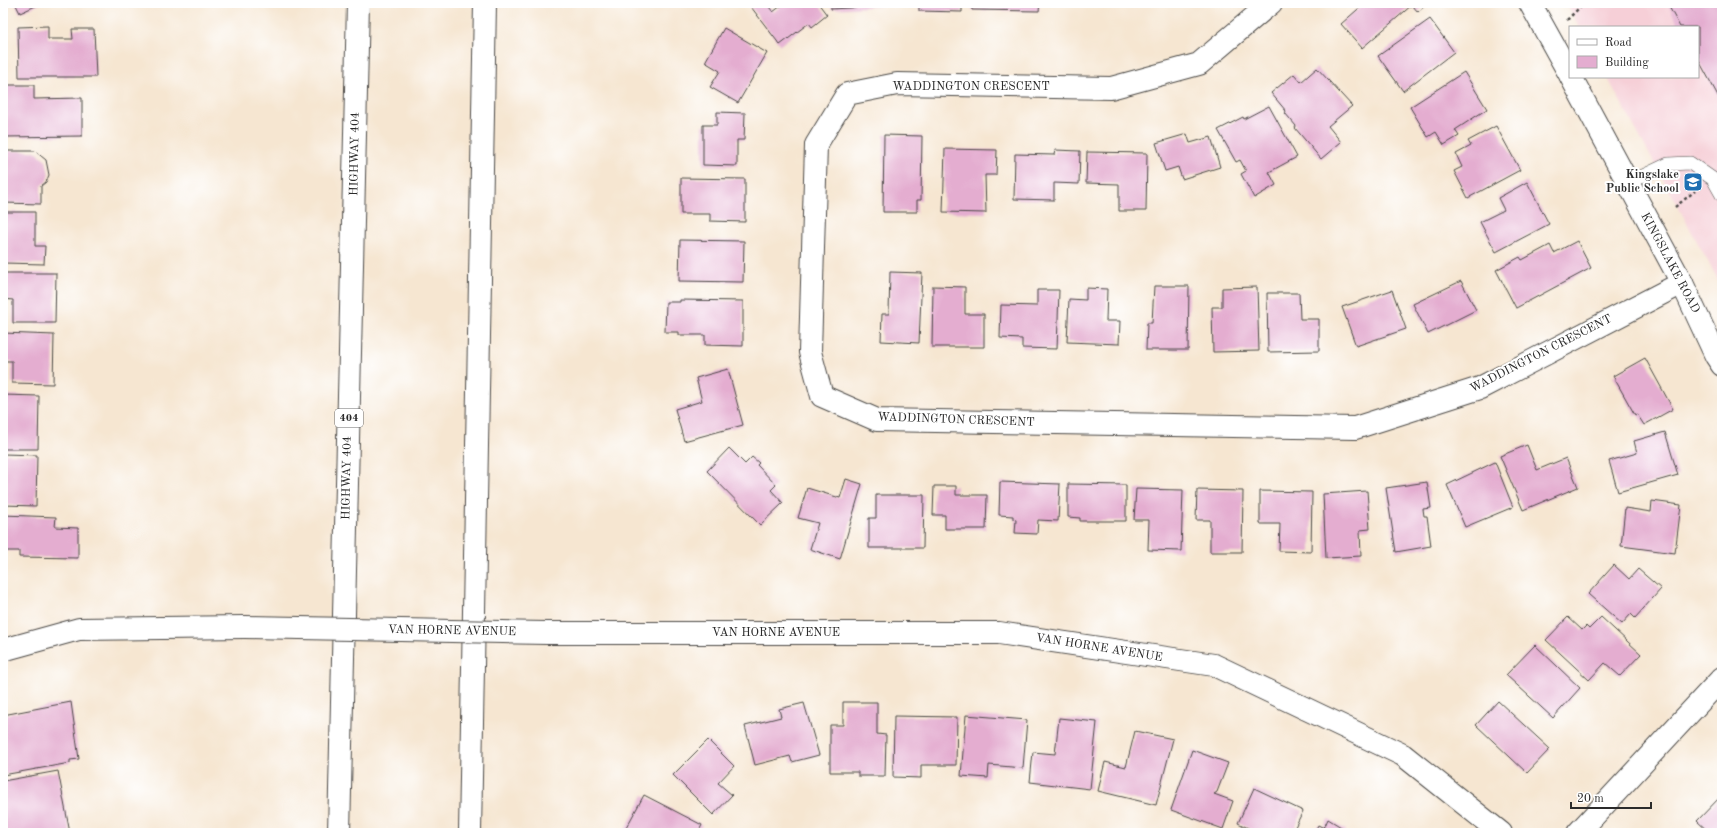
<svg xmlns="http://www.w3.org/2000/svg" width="1725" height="836" font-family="'Old Standard TT',serif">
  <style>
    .built { fill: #f6cfd7 }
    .building { fill: #e4add0 }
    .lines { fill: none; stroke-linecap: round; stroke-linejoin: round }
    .lane-casing { stroke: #494744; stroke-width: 14 }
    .street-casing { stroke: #494744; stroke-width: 24 }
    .secondary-casing { stroke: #494744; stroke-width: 24 }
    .highway-casing { stroke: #494744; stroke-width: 24 }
    .path { stroke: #494744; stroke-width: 2.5; stroke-dasharray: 3 3; stroke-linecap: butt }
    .lane { stroke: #fff; stroke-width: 13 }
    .street { stroke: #fff; stroke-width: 22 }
    .secondary { stroke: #fff; stroke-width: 22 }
    .highway { stroke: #fff; stroke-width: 22 }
    .secondary-bridge-casing { stroke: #494744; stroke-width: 24; stroke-linecap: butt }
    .secondary-bridge { stroke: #fff; stroke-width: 22 }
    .labels { text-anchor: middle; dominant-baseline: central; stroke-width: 4; stroke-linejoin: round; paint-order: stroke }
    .shield { fill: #fff; stroke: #6b6b6b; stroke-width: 1 }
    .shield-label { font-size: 11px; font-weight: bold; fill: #2b2b2b }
    .street-label { font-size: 12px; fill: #2b2b2b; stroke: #fff }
    .poi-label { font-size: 12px; font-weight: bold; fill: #2b2b2b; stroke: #fff; text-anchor: end }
  </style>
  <rect width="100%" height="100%" fill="#fff"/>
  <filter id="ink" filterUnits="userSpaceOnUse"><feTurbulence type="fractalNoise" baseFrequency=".025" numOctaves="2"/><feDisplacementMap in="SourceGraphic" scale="8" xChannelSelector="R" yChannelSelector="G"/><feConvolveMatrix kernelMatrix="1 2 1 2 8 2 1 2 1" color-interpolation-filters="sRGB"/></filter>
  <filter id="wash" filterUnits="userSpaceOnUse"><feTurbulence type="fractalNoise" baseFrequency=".012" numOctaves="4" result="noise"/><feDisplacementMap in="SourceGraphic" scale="16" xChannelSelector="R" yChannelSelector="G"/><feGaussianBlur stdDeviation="0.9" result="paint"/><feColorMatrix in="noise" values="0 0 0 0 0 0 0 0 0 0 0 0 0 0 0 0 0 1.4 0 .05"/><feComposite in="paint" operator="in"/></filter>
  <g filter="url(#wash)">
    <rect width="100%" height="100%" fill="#f6e6d1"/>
    <!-- built -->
    <path class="built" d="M1566,3H1722V287L1607,77H1698V27H1579Z"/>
    <g id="blocks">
      <!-- building -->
      <g class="building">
        <path d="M15,3H42L20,13Z"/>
        <path d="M748,3H766L773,12L785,3H818L827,15L812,27L809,23L780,45Z"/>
        <path d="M831,3H883V6L831,9Z"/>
        <path d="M919,3H962V12L919,11Z"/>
        <path d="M971,3H1040L1039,11L972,10Z"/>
        <path d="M1365,3H1428L1418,12L1412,5L1362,48L1341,24Z"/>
        <path d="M1667,3H1722V103L1698,59V27H1680Z"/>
        <path d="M1430,19L1454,52L1403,91L1378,56Z"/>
        <path d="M48,26V39H73L72,29H94L96,77H19L18,27Z"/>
        <path d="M724,28L767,53L738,103L710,87L720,71L705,62Z"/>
        <path d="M1317,68L1352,106L1328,126L1341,142L1321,159L1295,128L1296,126L1285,113L1286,111L1271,93L1294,74L1301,82Z"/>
        <path d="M1464,72L1487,109L1455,130L1459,136L1444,145L1436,132L1428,137L1410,107Z"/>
        <path d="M3,85H34V99L82,98V136L4,137Z"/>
        <path d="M1269,106L1297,157L1269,172L1276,185L1254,198L1241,174L1246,171L1240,160L1236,162L1218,130L1243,117L1244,119Z"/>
        <path d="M717,112L745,113L744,140H737V166L703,165V125H717Z"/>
        <path d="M1496,126L1520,170L1468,198L1454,171L1462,167L1456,154L1471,146L1468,141Z"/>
        <path d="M1187,134L1190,143L1211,137L1220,167L1182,179L1178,167L1165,171L1156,143Z"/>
        <path d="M884,135L922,136L921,200H917V212H883Z"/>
        <path d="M945,149L997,150L996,175H985L986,213L943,212Z"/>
        <path d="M1055,150L1080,151L1079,184L1054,183V200L1014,199L1015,154L1054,155Z"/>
        <path d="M3,151H35L46,160L49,175L46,182L41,186V204L3,203Z"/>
        <path d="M1087,152L1147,153L1146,211H1119V184L1086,183Z"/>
        <path d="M681,178L745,179V222L710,221V214H681Z"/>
        <path d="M1527,182L1549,224L1496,252L1480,222L1504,210L1498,198Z"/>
        <path d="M3,212H35V246H45L44,264L3,263Z"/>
        <path d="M680,240L744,241L743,282L679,281Z"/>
        <path d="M1577,241L1591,268L1516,308L1496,270L1520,257L1522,260L1550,245L1554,253Z"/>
        <path d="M890,272L922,273L919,343L881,341L882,314H889Z"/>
        <path d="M3,273H56L55,323H13V300L3,299Z"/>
        <path d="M1461,281L1476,310L1428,334L1413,304Z"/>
        <path d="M933,286L965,287V314H984V347H932Z"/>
        <path d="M1154,286H1189L1188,350H1146L1147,323H1152Z"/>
        <path d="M1257,287L1259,351L1213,352L1212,307H1222V288Z"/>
        <path d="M1086,288L1107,289L1106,321H1120L1119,344L1067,342L1069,299L1086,300Z"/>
        <path d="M1037,290H1059L1057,349L1022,348V339L1000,338L1001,305L1037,306Z"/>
        <path d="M1392,290L1406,329L1356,346L1342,307Z"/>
        <path d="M1267,293H1299L1300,319H1319V351L1268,352Z"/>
        <path d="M680,300L743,301V346L705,345V335H679V332H665L666,302H680Z"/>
        <path d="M3,333L54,335L53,384L12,383V361H3Z"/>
        <path d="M1645,358L1673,409L1644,425L1637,414L1635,415L1613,376Z"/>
        <path d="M728,369L743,425L684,441L675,409L702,401L696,378Z"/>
        <path d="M3,395L39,396L38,449H3Z"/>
        <path d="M1665,432L1678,475L1618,492L1609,461L1637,453L1634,441Z"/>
        <path d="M1527,445L1537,470L1566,458L1578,487L1523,510L1500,456Z"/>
        <path d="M729,448L745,464L752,457L759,463L757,465L776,485L771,490L783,503L760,525L707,471Z"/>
        <path d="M3,454L37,455L36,506L3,505Z"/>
        <path d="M1495,462L1513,507L1465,527L1447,485Z"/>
        <path d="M846,479L862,484L840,559L810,549L818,523L798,518L807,488L840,498Z"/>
        <path d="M1000,482L1060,484L1058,521L1038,520L1037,534L1015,533L1016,520L1013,519V516L999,515Z"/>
        <path d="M1427,482L1431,508L1423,509L1424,516H1427L1431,546L1396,552L1386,488Z"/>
        <path d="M1068,484L1126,485V521H1080V518L1068,517Z"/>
        <path d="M934,486H956V495H987L986,529H945V515H933Z"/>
        <path d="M1136,489L1183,490L1181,551L1148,550L1149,520H1134Z"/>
        <path d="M1197,490L1243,491L1242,552H1210V520H1196Z"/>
        <path d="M1260,491L1312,492L1311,552L1279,551L1280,524H1260Z"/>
        <path d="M1367,491L1370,529L1360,530L1361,556L1326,558L1323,494Z"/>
        <path d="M876,495H924L923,548H869V518H876Z"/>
        <path d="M1652,501L1681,505L1675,553L1621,546L1625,508L1651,512Z"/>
        <path d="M3,515L56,517L55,527L78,528V558L19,557V551H3Z"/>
        <path d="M1614,565L1629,579L1638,569L1661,589L1635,618L1631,614L1622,624L1588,594Z"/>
        <path d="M1568,617L1582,630L1586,626L1589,629L1601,617L1641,654L1620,676L1605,663L1589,680L1546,640Z"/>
        <path d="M1535,645L1580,688L1553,718L1506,675Z"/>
        <path d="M1498,701L1550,749L1527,773L1476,725Z"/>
        <path d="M71,702L79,759L70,760V763L3,775V715Z"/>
        <path d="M843,702H877V734L886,735L885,776H858V772H830V725H843Z"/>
        <path d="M804,703L819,755L792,762L790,756L755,765L745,726L781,717L779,709Z"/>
        <path d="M966,715L1027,720L1023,768L989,765L988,778L961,776Z"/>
        <path d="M894,716L957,717L956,765H921V778L893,777Z"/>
        <path d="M1059,718L1097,722L1090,789L1030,782L1033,752L1055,754Z"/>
        <path d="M1135,731L1173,739L1156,805L1098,791L1105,762L1126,767Z"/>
        <path d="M708,740L734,766L718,783L732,795L713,815L673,775Z"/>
        <path d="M1192,750L1228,763L1217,792L1214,794L1233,801L1223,829L1171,810Z"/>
        <path d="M58,771L70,833H3V781Z"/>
        <path d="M1254,788L1303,811L1292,833H1258L1238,823Z"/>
        <path d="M644,795L702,825L698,833H631L625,830Z"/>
        <path d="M1722,795V833H1710L1697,821Z"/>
        <path d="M1328,819L1346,830L1344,833H1314L1318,825L1324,828Z"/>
      </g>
    </g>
  </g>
  <g filter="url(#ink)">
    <use href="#blocks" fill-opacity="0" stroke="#494744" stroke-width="1"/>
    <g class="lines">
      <!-- lane casing -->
      <g class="lane-casing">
        <path id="lane" d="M1628,183L1668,164L1690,163L1713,179L1722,195"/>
      </g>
      <!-- street casing -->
      <g class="street-casing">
        <g id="street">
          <path d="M1271,3L1199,64L1111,88L897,84L847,94L816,145L810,352L822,396L877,420L1355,428L1480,388L1682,283"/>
          <path d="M1530,3L1570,75"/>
          <path d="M1571,77L1682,283L1716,356L1722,365"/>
          <path d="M1578,833L1722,678"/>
        </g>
      </g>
      <!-- secondary casing -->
      <g class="secondary-casing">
        <g id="secondary">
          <path d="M547,633H999L1214,665L1403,755L1501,833"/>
          <path d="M3,650L79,629L244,627"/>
        </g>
      </g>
      <!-- highway casing -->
      <g class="highway-casing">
        <g id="highway">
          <path d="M339,833L358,3"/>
          <path d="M470,833L485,3"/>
        </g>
      </g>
      <!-- path -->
      <g class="path">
        <path d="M1567,20L1584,3"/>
        <path d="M1675,207L1695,191"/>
      </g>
      <!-- lane -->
      <use href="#lane" class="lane"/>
      <!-- street -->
      <use href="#street" class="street"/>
      <!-- secondary -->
      <use href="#secondary" class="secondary"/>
      <!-- highway -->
      <use href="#highway" class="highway"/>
      <!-- secondary-bridge casing -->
      <g class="secondary-bridge-casing">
        <path id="secondary-bridge" d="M244,627L547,633"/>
      </g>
      <!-- secondary-bridge -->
      <use href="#secondary-bridge" class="secondary-bridge"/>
    </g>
  </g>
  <!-- icons -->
  <defs>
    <g id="school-square" transform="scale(1)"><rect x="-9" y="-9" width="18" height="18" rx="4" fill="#1f6fb2" stroke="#fff"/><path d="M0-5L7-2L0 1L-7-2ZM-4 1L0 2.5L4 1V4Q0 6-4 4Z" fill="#fff"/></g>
  </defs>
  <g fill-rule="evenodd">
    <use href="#school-square" x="1693" y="182"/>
  </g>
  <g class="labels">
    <!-- shield labels -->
    <rect class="shield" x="335" y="409" width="28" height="18" rx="3"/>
    <g class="shield-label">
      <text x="349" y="418">404</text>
    </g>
    <!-- street labels -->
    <g class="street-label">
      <text x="971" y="87">WADDINGTON CRESCENT</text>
      <text transform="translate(355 154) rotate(-89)">HIGHWAY 404</text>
      <text transform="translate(1670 263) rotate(62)">KINGSLAKE ROAD</text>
      <text transform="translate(1541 354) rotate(-27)">WADDINGTON CRESCENT</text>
      <text transform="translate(956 420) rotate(2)">WADDINGTON CRESCENT</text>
      <text transform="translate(347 478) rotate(-89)">HIGHWAY 404</text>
      <text transform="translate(452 631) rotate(1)">VAN HORNE AVENUE</text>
      <text x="776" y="633">VAN HORNE AVENUE</text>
      <text transform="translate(1099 648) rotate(9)">VAN HORNE AVENUE</text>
    </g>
    <!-- poi labels -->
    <g class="poi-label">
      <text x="1679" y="175">Kingslake<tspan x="1679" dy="14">Public School</tspan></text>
    </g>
  </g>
  <!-- margin -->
  <rect width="1725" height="836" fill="none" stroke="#fff" stroke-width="16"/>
  <!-- legend -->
  <rect x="1569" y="26" width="130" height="52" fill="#ffffff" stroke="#aaaaaa"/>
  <rect x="1577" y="39" width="20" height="6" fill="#ffffff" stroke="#aaaaaa"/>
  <text x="1605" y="46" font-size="12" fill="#2b2b2b">Road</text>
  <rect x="1577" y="56" width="20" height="12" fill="#e4add0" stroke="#aaaaaa"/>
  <text x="1605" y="66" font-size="12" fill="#2b2b2b">Building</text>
  <!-- scale -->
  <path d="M1571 802v6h80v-6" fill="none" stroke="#2b2b2b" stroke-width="2"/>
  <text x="1577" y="802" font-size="12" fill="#2b2b2b" stroke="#ffffff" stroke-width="3" paint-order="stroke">20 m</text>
</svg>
